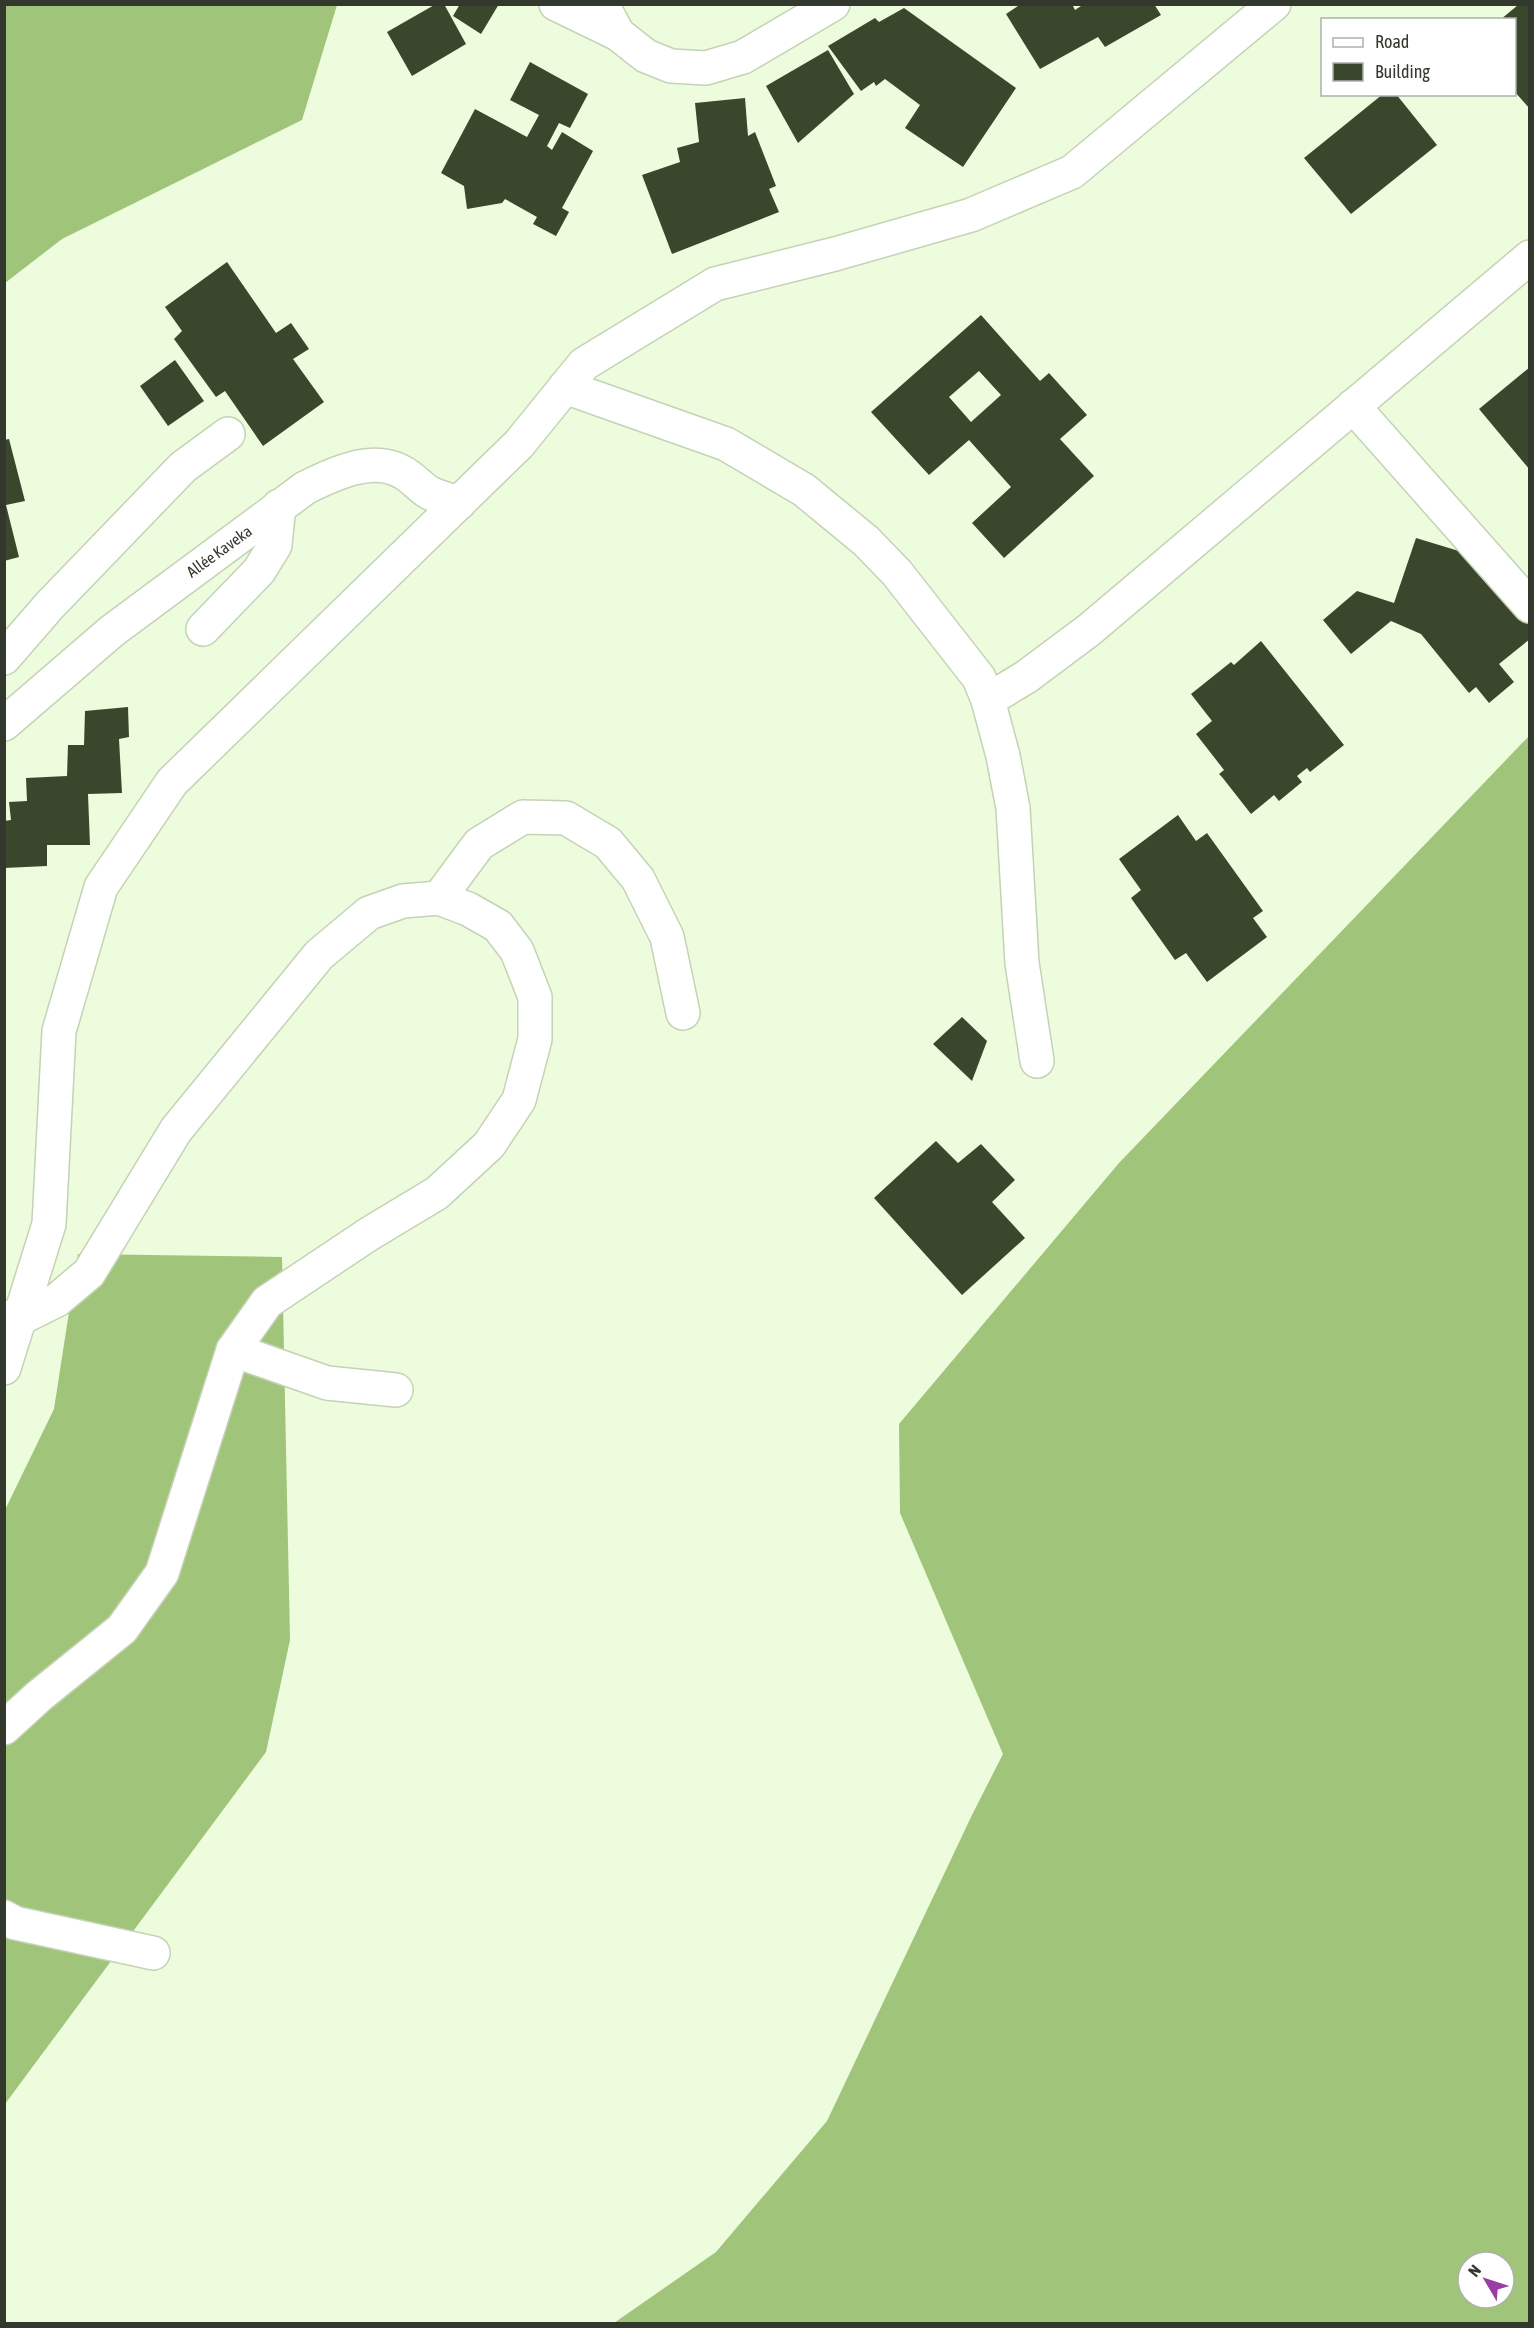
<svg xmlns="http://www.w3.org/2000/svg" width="1534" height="2328" font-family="'Asap Condensed',sans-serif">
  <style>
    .forest { fill: #a0c47a; fill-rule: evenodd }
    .building { fill: #3a472d; fill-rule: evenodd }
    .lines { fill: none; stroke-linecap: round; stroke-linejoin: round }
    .minor-casing { stroke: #c3d3b4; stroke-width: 36 }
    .major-casing { stroke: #c3d3b4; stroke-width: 36 }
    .minor { stroke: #fff; stroke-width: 33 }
    .major { stroke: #fff; stroke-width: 33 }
    .labels { text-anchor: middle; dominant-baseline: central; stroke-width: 6; stroke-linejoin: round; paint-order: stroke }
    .street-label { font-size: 16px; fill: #32392c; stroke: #fff }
  </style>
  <rect width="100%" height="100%" fill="#ecfcdc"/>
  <!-- forest -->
  <g class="forest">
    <path d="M5,4H337V5L302,120L62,239L5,283Z"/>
    <path d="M1529,736V2323H614L716,2252L827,2121L972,1815L1003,1754L900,1513L899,1424L1119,1163ZM1468,2262H1504V2298H1468Z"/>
    <path d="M78,1254L282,1257L290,1640L266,1752L5,2104L4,1512L54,1409Z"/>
  </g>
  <!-- building -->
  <g class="building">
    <path d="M436,4H444L466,44L412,76L387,32Z"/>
    <path d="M460,4H499L481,34L453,16Z"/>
    <path d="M1021,4H1072L1075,10L1084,4H1154L1161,15L1105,47L1098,37L1040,69L1006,14Z"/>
    <path d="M1518,5H1530V109L1514,91V20H1500Z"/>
    <path d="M904,8L1016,88L963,167L905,128L920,105L885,79L876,86L874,82L861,91L828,46L875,18L879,22Z"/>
    <path d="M828,50L854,94L798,143L766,86Z"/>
    <path d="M530,62L588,94L570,128L559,123L547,146L552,150L562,132L593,151L562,208L569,212L556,236L533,224L537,217L505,199L502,203L467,209L464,186L441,173L475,109L527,137L539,115L510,100Z"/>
    <path d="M1383,94H1396L1437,145L1351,214L1304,158Z"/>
    <path d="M745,98L748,136L755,132L776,186L769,189L779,212L672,254L642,175L680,162L677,148L699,142L695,103Z"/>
    <path d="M227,262L276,333L291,323L309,349L293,359L324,402L263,446L225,391L216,397L174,339L182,331L165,307Z"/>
    <path d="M981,315L1040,381L1049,373L1087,415L1060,439L1094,476L1004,558L972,523L1011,487L969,440L929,475L871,412ZM979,371L1001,395L971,422L949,397Z"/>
    <path d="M175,360L204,401L168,426L140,386Z"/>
    <path d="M1530,367V470L1479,409Z"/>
    <path d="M9,439L25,501L6,505L19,557L4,561V440Z"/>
    <path d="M1416,538L1472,555L1530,624V639L1499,664L1514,682L1489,703L1476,687L1469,693L1421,634L1391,621L1351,654L1323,620L1357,591L1394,603Z"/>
    <path d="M1261,641L1344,745L1310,772L1307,768L1297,776L1302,782L1279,801L1274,795L1251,814L1222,777L1219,774L1224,770L1196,734L1212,721L1191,694L1231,662L1234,665Z"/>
    <path d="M128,707L129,737L119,739L122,793L88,794L90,845H47V866L4,868V821L11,820L9,802L27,801L26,778L67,776L68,745H84L85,711Z"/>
    <path d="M1178,815L1196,841L1207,833L1263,911L1253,918L1267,937L1207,982L1186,953L1175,960L1131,898L1141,890L1119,859Z"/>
    <path d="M962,1017L987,1041L972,1081L933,1044Z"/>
    <path d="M936,1141L958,1163L981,1144L1015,1180L992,1202L1025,1238L962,1295L874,1198Z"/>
  </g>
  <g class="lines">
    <!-- minor casing -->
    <g class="minor-casing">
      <g id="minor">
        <path d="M556,4L618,34"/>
        <path d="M602,4L618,34L646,56L671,66L706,68L743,57L833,4"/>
        <path d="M565,387L726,444L804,490L866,541L897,573L979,678L988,700L1026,677L1089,630L1530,257"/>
        <path d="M1353,406L1530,606"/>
        <path d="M203,629L259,571L275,545L279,506"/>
        <path d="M4,658L49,606L183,467L228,434"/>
        <path d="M988,700L1003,756L1013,808L1022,963L1037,1061"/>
        <path d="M4,724L112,631L305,488C333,474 372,455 402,472C412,477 419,486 428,492C437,497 449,500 459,503"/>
        <path d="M439,898L479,844L523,817L566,818L608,843L638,879L667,937L683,1013"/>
        <path d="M4,1317L21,1318L57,1300L89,1273L176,1130L319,955L369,913L403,901L439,898L468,909L498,926L517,951L535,997V1039L519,1100L489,1145L437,1193L369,1234L267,1302L233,1350L162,1573L122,1629L39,1696L4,1728"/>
        <path d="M233,1350L327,1383L396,1390"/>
        <path d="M4,1917L15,1923L153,1953"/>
      </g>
    </g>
    <!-- major casing -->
    <g class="major-casing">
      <path id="major" d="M4,1368L49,1224L59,1031L101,887L172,782L519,444L584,364L715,284L835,254L971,215L1072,172L1274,4"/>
    </g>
    <!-- minor -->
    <use href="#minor" class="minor"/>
    <!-- major -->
    <use href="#major" class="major"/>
  </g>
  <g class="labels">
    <!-- street labels -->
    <g class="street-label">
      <text transform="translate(219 551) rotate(-36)">Allée Kaveka</text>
    </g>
  </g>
  <!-- border -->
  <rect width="1534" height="2328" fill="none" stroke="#32392c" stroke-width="12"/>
  <!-- legend -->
  <rect x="1321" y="18" width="195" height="78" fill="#ffffff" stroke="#adb0ab" stroke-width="1.5"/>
  <rect x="1333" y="38" width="30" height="9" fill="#ffffff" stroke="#adb0ab" stroke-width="1.5"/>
  <text x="1375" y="48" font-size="18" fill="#32392c">Road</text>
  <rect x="1333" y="63" width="30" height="18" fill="#3a472d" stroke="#adb0ab" stroke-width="1.5"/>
  <text x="1375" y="78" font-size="18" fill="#32392c">Building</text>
  <!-- north arrow -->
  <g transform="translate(1486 2280) rotate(309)"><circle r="28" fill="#ffffff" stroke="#adb0ab" stroke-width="1.5"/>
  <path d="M0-4.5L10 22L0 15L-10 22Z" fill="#9a3ca6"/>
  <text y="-9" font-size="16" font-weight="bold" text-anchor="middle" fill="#32392c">N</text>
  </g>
</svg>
